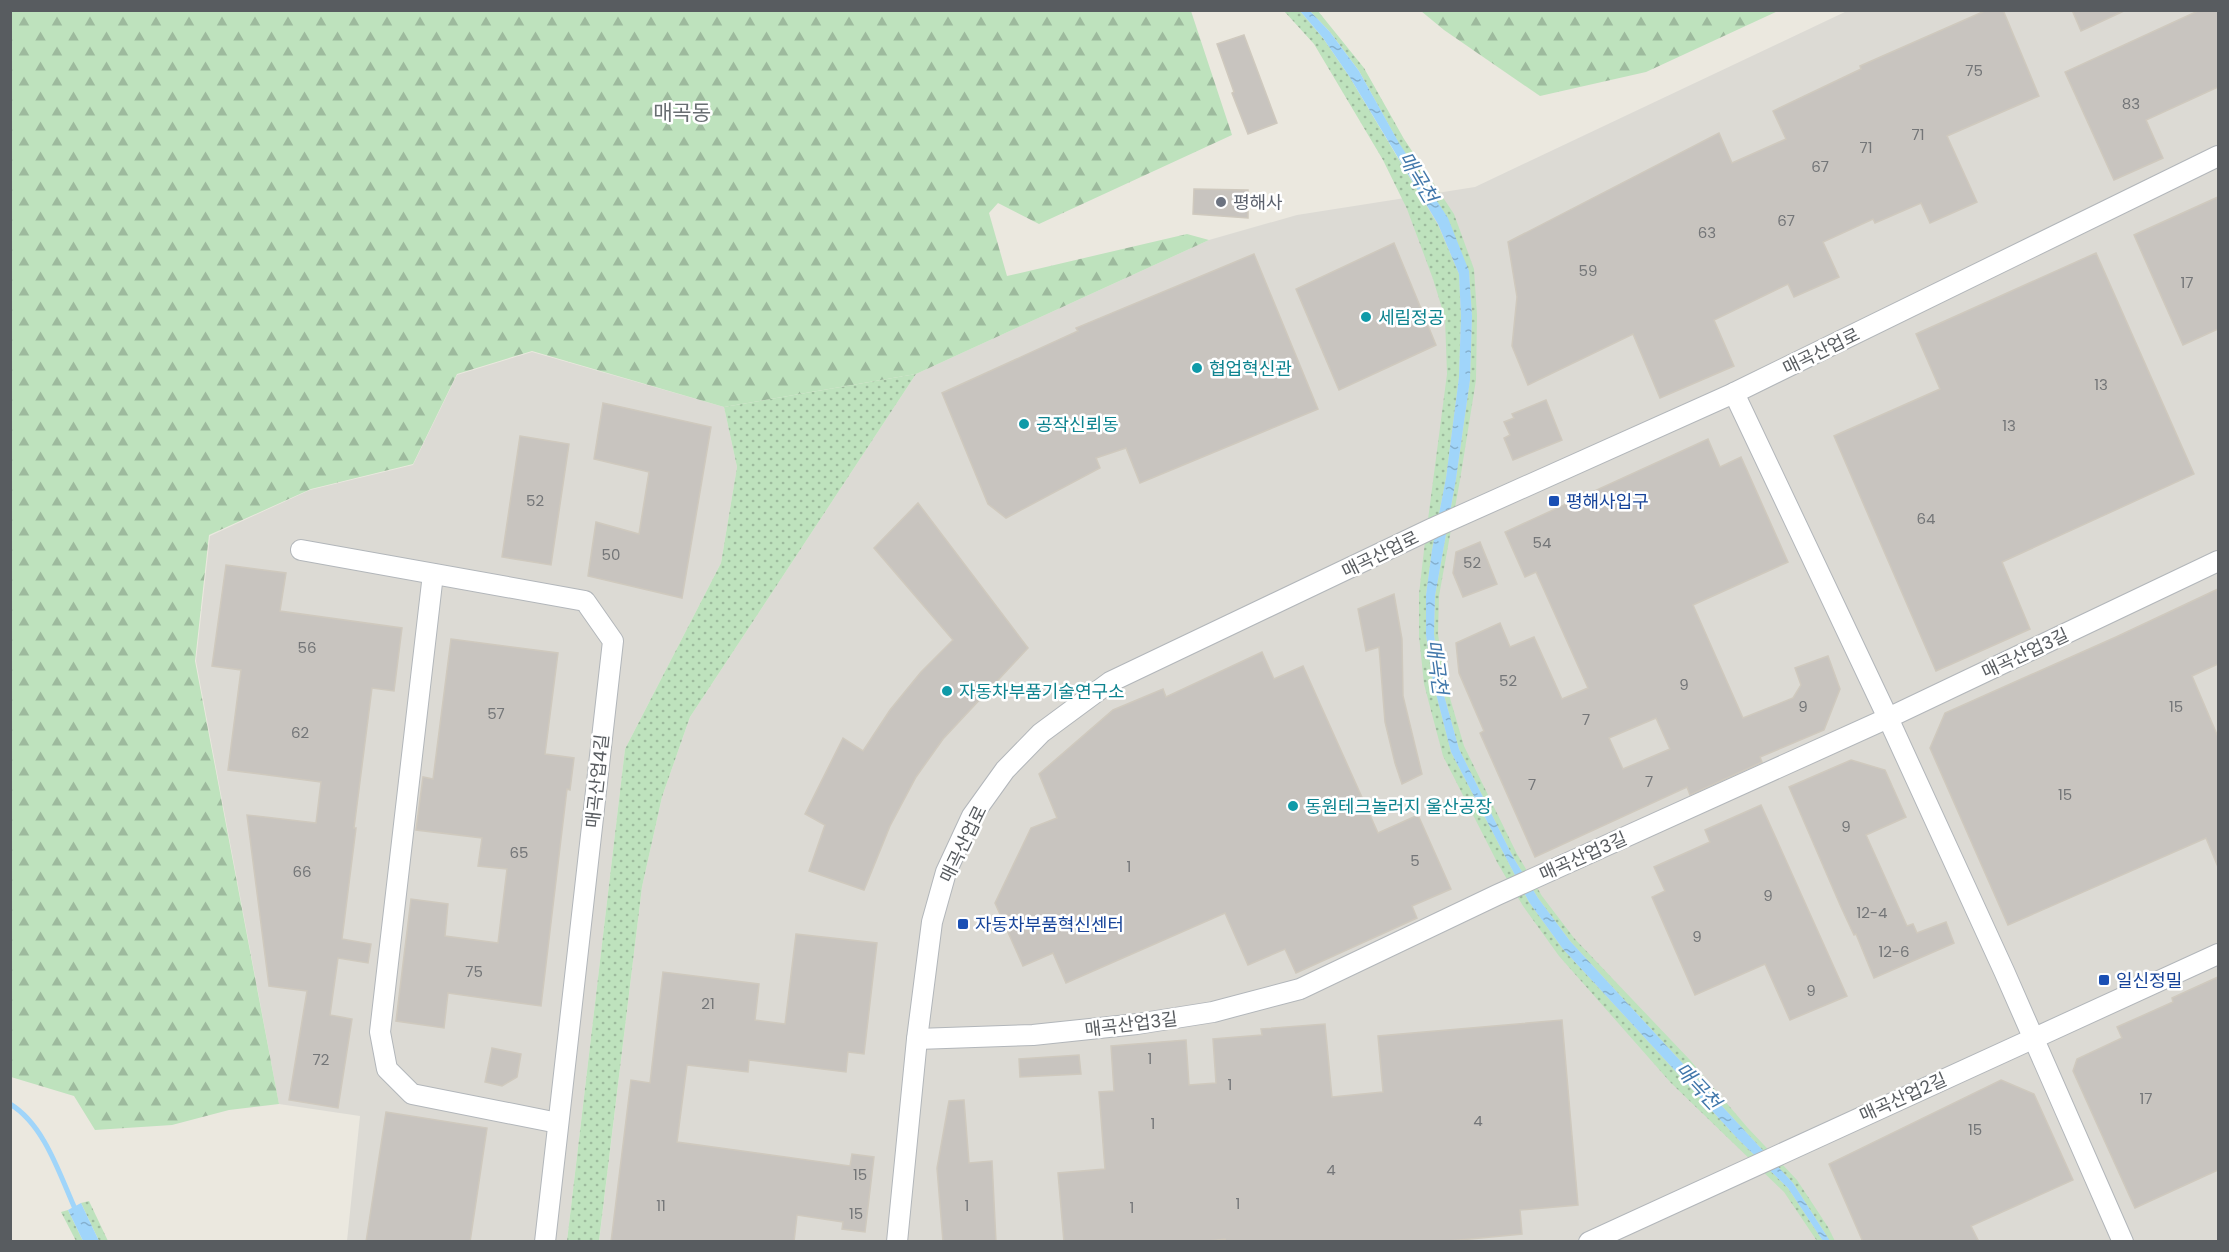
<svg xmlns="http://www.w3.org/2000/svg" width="2229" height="1252" font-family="Poppins,'Noto Sans KR',sans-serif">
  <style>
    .industrial { fill: #dcdad4 }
    .grass { fill: url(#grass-dots) }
    .forest { fill: url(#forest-firs) }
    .water { fill: url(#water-ripples) }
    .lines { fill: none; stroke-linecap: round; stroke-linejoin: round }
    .stream { stroke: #a0d5fa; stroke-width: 5 }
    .building { fill: #c8c4bf; stroke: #cfc9be; stroke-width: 1.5; fill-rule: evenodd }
    .minor-casing { stroke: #b2b6ba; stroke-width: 22 }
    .minor { stroke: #fff; stroke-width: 20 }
    .worship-dot { fill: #6b7280; stroke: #fff; stroke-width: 2 }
    .culture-dot { fill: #0f9aa8; stroke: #fff; stroke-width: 2 }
    .transit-dot { fill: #1a4fb4; stroke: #fff; stroke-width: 2 }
    .labels { text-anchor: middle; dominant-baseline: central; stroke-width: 5; stroke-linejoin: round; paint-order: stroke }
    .number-label { font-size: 15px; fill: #747678 }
    .worship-label { font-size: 18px; fill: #5b616d; stroke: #fff; text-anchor: start }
    .culture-label { font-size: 18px; fill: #0d838f; stroke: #fff; text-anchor: start }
    .street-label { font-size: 18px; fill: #585c60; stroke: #fff }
    .transit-label { font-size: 18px; fill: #164399; stroke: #fff; text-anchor: start }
    .water-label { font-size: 20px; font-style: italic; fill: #4177aa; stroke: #fff }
    .quarter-label { font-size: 21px; fill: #696e72; stroke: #fff }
  </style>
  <defs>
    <pattern id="grass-dots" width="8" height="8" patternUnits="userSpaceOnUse" patternTransform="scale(1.5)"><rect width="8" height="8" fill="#bee2bd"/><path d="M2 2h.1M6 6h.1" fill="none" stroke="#9dba9d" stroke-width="1.8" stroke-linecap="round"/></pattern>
    <pattern id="forest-firs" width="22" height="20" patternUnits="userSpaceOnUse" patternTransform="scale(1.5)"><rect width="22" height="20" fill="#bee2bd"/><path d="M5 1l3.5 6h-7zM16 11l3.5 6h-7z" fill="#9dba9d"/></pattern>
    <pattern id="water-ripples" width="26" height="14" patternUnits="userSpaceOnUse" patternTransform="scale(1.5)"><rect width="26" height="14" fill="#a0d5fa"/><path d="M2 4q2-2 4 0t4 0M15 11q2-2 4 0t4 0" fill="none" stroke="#85b0ce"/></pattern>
  </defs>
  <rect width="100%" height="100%" fill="#ebe8df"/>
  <!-- industrial -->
  <g class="industrial">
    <path d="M1847,11H2218V1241L599,1242L642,887L662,797L690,717L916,374L1209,240L1297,215L1475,187Z"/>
    <path d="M532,352L724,407L737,467L721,563L625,749L567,1241H347L360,1116L279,1104L196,661L210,536L310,490L413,465L457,375Z"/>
  </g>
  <!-- grass -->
  <g class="grass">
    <path d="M1284,11H1300L1323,38L1349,76L1438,225L1459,274L1461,316L1459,377L1446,478L1432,550L1426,595V635L1433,682L1451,752L1529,902L1563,949L1738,1139L1788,1188L1823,1241H1817L1784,1192L1671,1083L1559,956L1523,906L1498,864L1443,756L1424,684L1419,636V594L1424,550L1447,374L1445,318L1433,279L1407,209L1383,160L1314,44Z"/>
    <path d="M1310,11H1318L1364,68L1404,139L1454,214L1474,269L1477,315L1476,380L1460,480L1439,596L1438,634L1445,681L1464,746L1517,854L1542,896L1574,938L1690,1060L1747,1127L1797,1180L1828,1227L1835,1241H1830L1793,1183L1570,941L1538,898L1513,857L1459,749L1440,681L1434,634L1435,596L1456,479L1470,380L1472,316L1469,271L1359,71L1330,32Z"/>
    <path d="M916,374L690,717L662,797L642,887L599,1241H567L625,749L721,563L737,467L724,407Z"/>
    <path d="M89,1201L108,1241H99L81,1203Z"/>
    <path d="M68,1210L83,1241H76L61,1212Z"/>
  </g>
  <!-- forest -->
  <g class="forest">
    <path d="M10,11H1191L1232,135L1039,224L998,203L989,213L1007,276L1187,234L1209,240L916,374L724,407L532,351L457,374L413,464L311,489L209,535L195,661L279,1104L229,1110L172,1125L95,1130L74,1096L11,1077Z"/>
    <path d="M1421,11H1778L1646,72L1540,96L1444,30Z"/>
  </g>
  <!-- water -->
  <g class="water">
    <path d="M1300,11H1310L1330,32L1359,71L1399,143L1448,218L1469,271L1472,316L1470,380L1456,479L1435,596L1434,634L1440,681L1459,749L1513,857L1538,898L1570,941L1793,1183L1830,1241H1823L1788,1188L1738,1139L1563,949L1529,902L1451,752L1433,682L1426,635V595L1432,550L1446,478L1459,377L1461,316L1459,274L1438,224L1349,76L1323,38Z"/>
    <path d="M81,1203L99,1241H83L68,1210Z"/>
  </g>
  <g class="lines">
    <!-- stream -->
    <path class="stream" d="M10,1104C45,1125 60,1176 76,1211"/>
  </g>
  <!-- building -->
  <g class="building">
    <path d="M1987,10H2003L2039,96L1947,136L1977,202L1930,223L1921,203L1875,223L1873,219L1823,242L1839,277L1794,297L1788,284L1714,320L1734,366L1660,398L1633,334L1528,385L1512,346L1517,297L1508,242L1719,133L1732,163L1786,139L1773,111L1861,69L1860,66Z"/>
    <path d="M2072,10H2126L2081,31Z"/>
    <path d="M2200,10H2218V87L2146,120L2163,158L2114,180L2065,72Z"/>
    <path d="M1244,35L1277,123L1248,134L1232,93L1234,92L1217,44Z"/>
    <path d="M1194,189L1248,190V218L1193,214Z"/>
    <path d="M2218,197V329L2183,345L2134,235Z"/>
    <path d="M1394,243L1436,345L1339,390L1296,289Z"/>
    <path d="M2096,253L2194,474L2002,562L2030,629L1936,671L1834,436L1940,389L1916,334Z"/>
    <path d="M1254,254L1318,409L1140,483L1126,448L1096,458L1100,468L1006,518L988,504L942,393L1078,331L1076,328Z"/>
    <path d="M1546,400L1562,440L1513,460L1504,438L1510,435L1504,422L1514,418L1512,414Z"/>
    <path d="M603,403L711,427L682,598L588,576L596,522L639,534L649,472L594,459Z"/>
    <path d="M520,436L569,444L551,565L502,557Z"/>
    <path d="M1708,439L1720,467L1741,457L1788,562L1693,605L1743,718L1793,698L1801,685L1795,668L1828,656L1840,689L1824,730L1760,757L1762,762L1690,795L1687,787L1535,857L1480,733L1484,731L1459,673L1456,643L1500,623L1510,647L1534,637L1562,699L1588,688L1536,572L1525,577L1505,532ZM1656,718L1670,749L1623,769L1609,738Z"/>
    <path d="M918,503L1028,648L943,739L916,777L890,826L864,890L809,871L825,825L805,814L843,738L863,751L890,710L921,672L953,640L874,548Z"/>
    <path d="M1480,542L1497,584L1463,597L1453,573L1456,552Z"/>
    <path d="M226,565L286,573L280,611L402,628L394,691L372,688L354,828H356L342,939L371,944L368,963L338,958L330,1015L352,1019L338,1108L289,1100L307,991L269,986L247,815L316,823L321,782L228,770L241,670L212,666Z"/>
    <path d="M2218,589V664L2192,676L2218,737V867L2206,838L2008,925L1930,748L1945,713L2116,637Z"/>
    <path d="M1394,594L1402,639L1403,696L1422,774L1402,784L1395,763L1385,722L1379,647L1366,651L1358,609Z"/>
    <path d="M451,639L558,653L545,754L574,758L570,790L567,789L541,1006L448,993L444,1028L396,1021L411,899L448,904L445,936L498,943L507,869L478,866L482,838L416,830L423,777L433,779Z"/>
    <path d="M1262,652L1274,679L1303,666L1378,833L1418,815L1451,889L1412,906L1417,918L1296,973L1285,949L1248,965L1225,913L1066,983L1053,953L1023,966L995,903L1031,828L1057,818L1039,774L1113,710L1163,689L1166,697Z"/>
    <path d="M1851,760L1885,770L1906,817L1866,835L1907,926L1913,924L1917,933L1946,922L1954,943L1874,978L1856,934L1854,935L1841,907L1789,787Z"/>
    <path d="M1761,805L1847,996L1790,1020L1765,964L1695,995L1652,897L1665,891L1654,867L1710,842L1705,830Z"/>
    <path d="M796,934L877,943L864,1054L848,1052L846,1072L749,1060L748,1072L687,1065L677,1142L850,1166L852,1154L874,1157L865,1232L842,1229L843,1222L797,1215L794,1242H611L631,1080L650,1083L663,972L759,984L755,1020L785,1024Z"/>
    <path d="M2218,977V1170L2135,1208L2073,1071L2077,1059L2122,1038L2117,1027L2173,1002L2172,998Z"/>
    <path d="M1562,1020L1578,1205L1520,1210L1522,1234L1439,1242H1226L1225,1239L1200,1242H1064L1058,1173L1105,1169L1099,1092L1114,1091L1111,1046L1186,1040L1189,1085L1216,1083L1213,1039L1262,1035L1261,1029L1325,1024L1332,1097L1383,1092L1378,1036Z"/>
    <path d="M492,1048L521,1054L517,1077L502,1086L485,1082Z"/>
    <path d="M1079,1055L1081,1074L1020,1077L1019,1059Z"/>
    <path d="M2001,1080L2034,1094L2073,1180L1971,1226L1979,1242H1863L1829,1164Z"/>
    <path d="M964,1100L969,1163L992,1161L996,1242H943L937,1168L949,1101Z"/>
    <path d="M386,1112L487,1128L470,1242H366Z"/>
  </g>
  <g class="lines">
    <!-- minor casing -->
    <g class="minor-casing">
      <g id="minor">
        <path d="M1734,393L1888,718L2004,971L2123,1242"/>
        <path d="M301,550L585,601L613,641L545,1242"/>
        <path d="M433,574L380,1032L387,1069L412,1094L558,1123"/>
        <path d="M917,1039L1033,1035L1137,1024L1213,1012L1300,989L1497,895L1888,718L2218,561"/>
        <path d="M897,1242L917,1039L932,922L946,872L972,816L1005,770L1041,733L1110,682L1433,528L1734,393L2218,156"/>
        <path d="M1589,1242L2218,954"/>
      </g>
    </g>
    <!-- minor -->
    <use href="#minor" class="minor"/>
  </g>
  <!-- markers -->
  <circle class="worship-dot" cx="1221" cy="202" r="6"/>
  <g class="culture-dot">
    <circle cx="1366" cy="317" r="6"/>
    <circle cx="1197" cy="368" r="6"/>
    <circle cx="1024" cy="424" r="6"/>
    <circle cx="947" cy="691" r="6"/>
    <circle cx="1293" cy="806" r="6"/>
  </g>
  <g class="transit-dot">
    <rect x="1548" y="495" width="12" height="12" rx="3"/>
    <rect x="957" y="918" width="12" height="12" rx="3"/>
    <rect x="2098" y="974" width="12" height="12" rx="3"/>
  </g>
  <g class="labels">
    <!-- number labels -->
    <g class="number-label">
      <text x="1974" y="70">75</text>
      <text x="2131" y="103">83</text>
      <text x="1918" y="134">71</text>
      <text x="1866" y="147">71</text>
      <text x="1820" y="166">67</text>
      <text x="1786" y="220">67</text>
      <text x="1707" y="232">63</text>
      <text x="1588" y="270">59</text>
      <text x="2187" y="282">17</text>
      <text x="2101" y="384">13</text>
      <text x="2009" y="425">13</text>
      <text x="535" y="500">52</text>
      <text x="1926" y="518">64</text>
      <text x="1542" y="542">54</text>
      <text x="611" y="554">50</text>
      <text x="1472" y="562">52</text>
      <text x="307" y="647">56</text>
      <text x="1508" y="680">52</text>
      <text x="1684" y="684">9</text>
      <text x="1803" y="706">9</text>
      <text x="2176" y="706">15</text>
      <text x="496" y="713">57</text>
      <text x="1586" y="719">7</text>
      <text x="300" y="732">62</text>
      <text x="1649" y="781">7</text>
      <text x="1532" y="784">7</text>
      <text x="2065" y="794">15</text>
      <text x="1846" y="826">9</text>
      <text x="519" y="852">65</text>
      <text x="1415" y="860">5</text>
      <text x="1129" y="866">1</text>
      <text x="302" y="871">66</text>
      <text x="1768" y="895">9</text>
      <text x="1872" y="912">12-4</text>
      <text x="1697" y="936">9</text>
      <text x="1894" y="951">12-6</text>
      <text x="474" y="971">75</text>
      <text x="1811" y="990">9</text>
      <text x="708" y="1003">21</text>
      <text x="1150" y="1058">1</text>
      <text x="321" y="1059">72</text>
      <text x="1230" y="1084">1</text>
      <text x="2146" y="1098">17</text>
      <text x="1478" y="1120">4</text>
      <text x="1153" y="1123">1</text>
      <text x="1975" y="1129">15</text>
      <text x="1331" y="1169">4</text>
      <text x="860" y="1174">15</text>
      <text x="1238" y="1203">1</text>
      <text x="661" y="1205">11</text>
      <text x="967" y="1205">1</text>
      <text x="1132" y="1207">1</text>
      <text x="856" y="1213">15</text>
    </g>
    <!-- worship labels -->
    <g class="worship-label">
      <text x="1233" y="202">평해사</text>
    </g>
    <!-- culture labels -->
    <g class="culture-label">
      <text x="1378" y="317">세림정공</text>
      <text x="1209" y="368">협업혁신관</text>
      <text x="1036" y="424">공작신뢰동</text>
      <text x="959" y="691">자동차부품기술연구소</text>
      <text x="1305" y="806">동원테크놀러지 울산공장</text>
    </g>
    <!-- street labels -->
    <g class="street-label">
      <text transform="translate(1821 351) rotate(-26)">매곡산업로</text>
      <text transform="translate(1380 554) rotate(-26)">매곡산업로</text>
      <text transform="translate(2025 653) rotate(-25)">매곡산업3길</text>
      <text transform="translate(597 781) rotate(-84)">매곡산업4길</text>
      <text transform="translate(963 844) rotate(-64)">매곡산업로</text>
      <text transform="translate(1583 856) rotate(-24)">매곡산업3길</text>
      <text transform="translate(1131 1024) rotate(-7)">매곡산업3길</text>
      <text transform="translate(1903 1097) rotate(-24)">매곡산업2길</text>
    </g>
    <!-- transit labels -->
    <g class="transit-label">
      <text x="1566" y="501">평해사입구</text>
      <text x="975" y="924">자동차부품혁신센터</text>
      <text x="2116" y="980">일신정밀</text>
    </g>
    <!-- water labels -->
    <g class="water-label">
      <text transform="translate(1418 177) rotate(59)">매곡천</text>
      <text transform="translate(1437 667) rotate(82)">매곡천</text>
      <text transform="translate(1698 1086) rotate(47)">매곡천</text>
    </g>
    <!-- quarter labels -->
    <g class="quarter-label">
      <text x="682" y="112">매곡동</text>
    </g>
  </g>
  <!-- border -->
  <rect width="2229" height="1252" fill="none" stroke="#585c60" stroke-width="24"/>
</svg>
